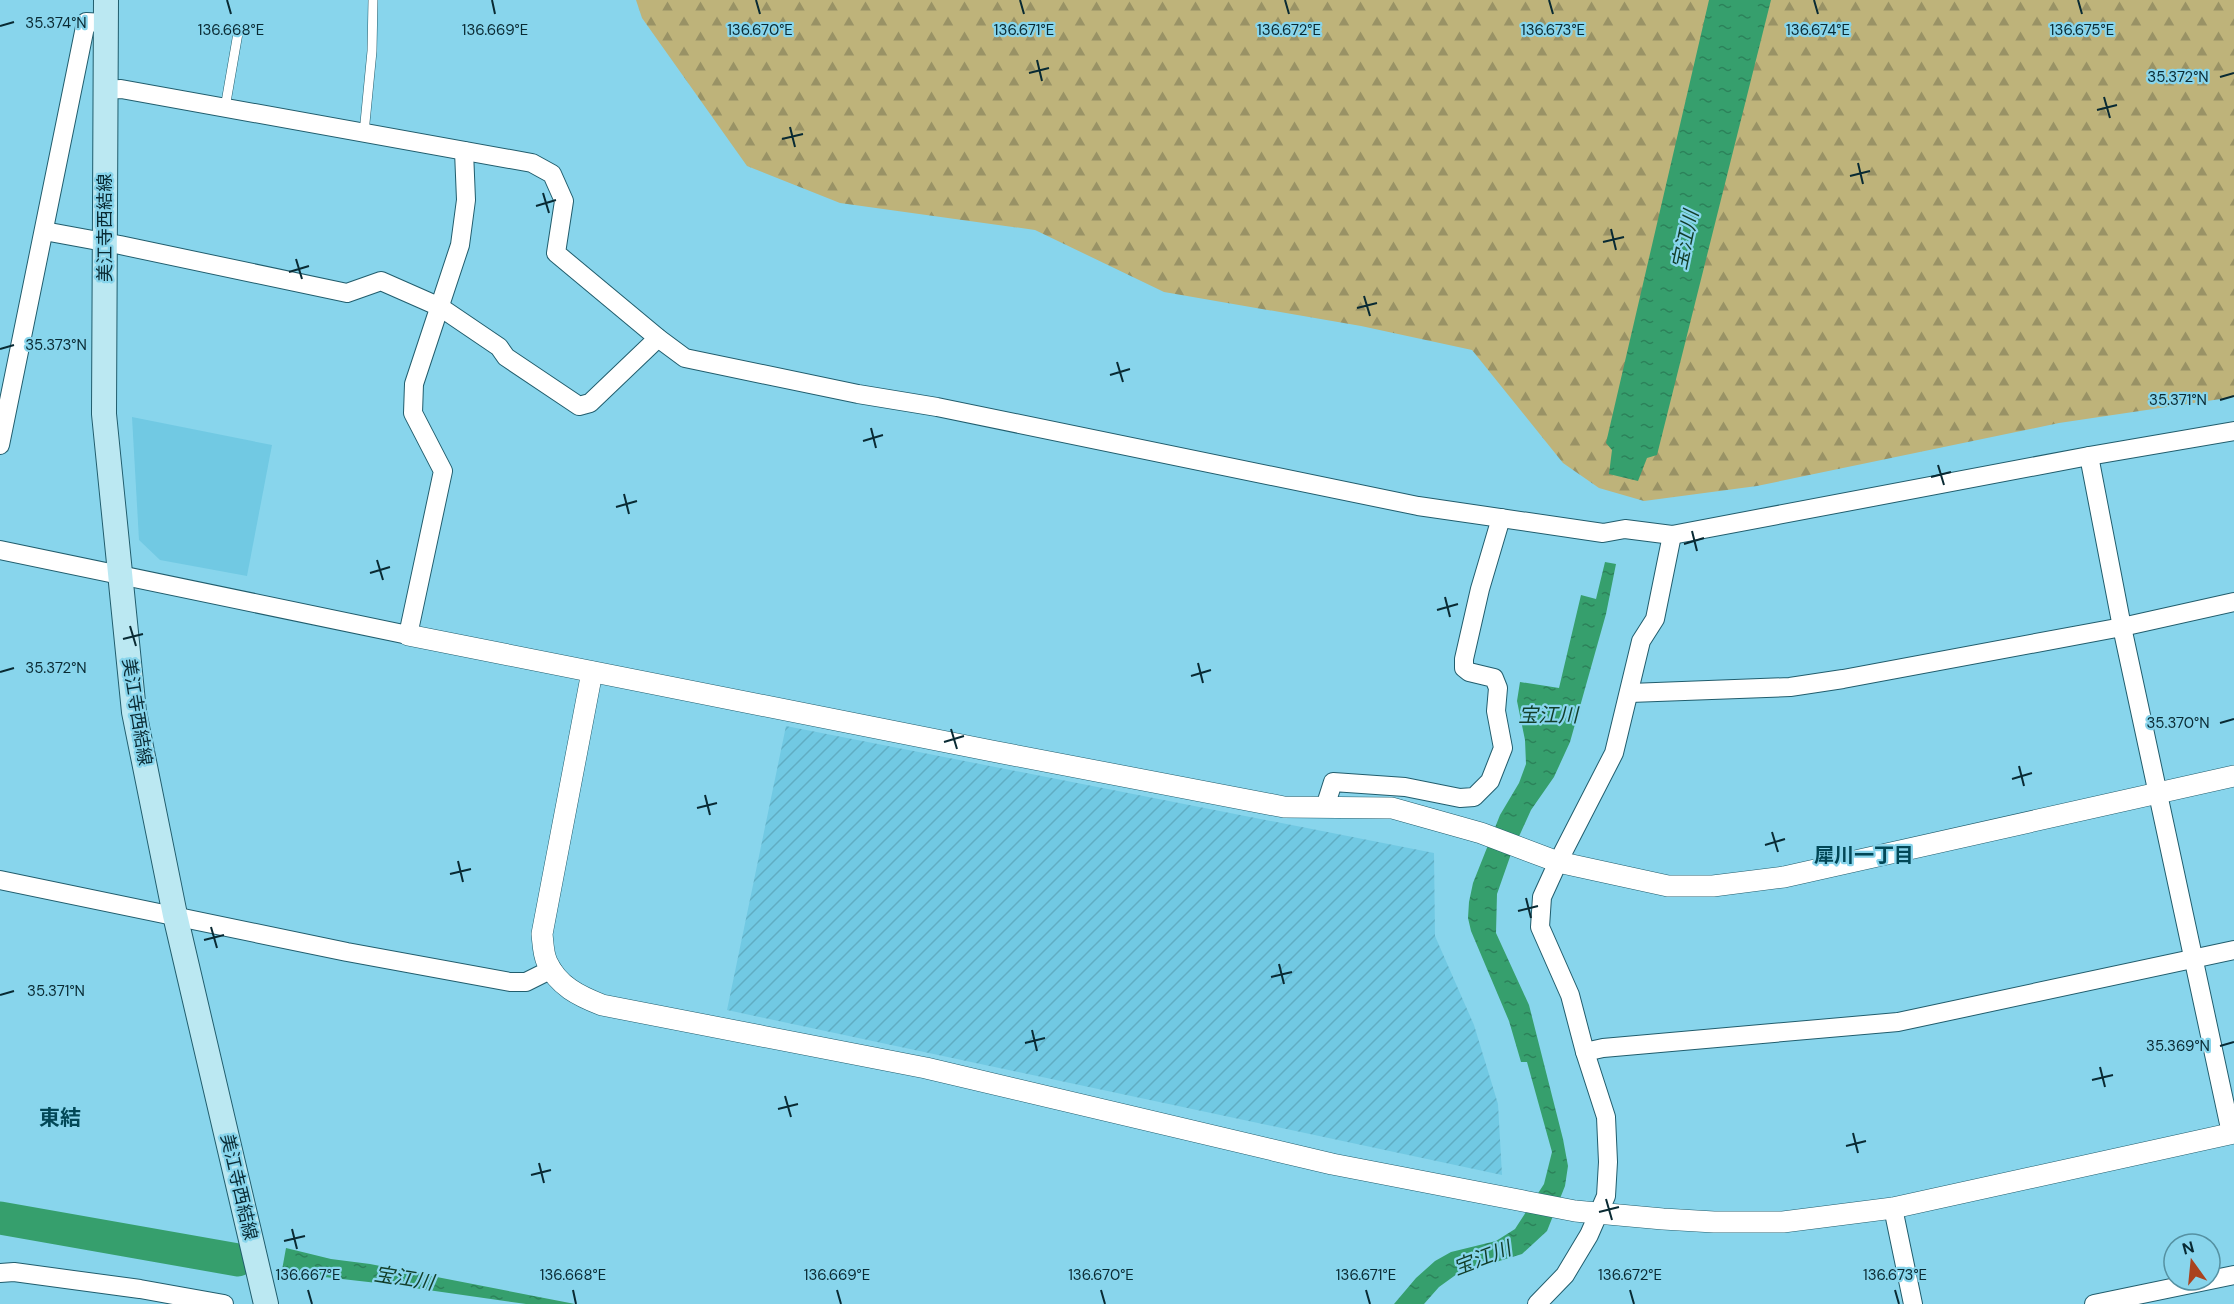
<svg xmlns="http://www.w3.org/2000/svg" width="2234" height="1304" font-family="'DM Sans','Noto Sans JP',sans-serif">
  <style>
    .built { fill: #71c9e3 }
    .industrial { fill: url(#industrial-furrows) }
    .forest { fill: url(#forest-firs) }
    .water { fill: url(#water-ripples) }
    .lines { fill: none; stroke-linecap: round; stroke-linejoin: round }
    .stream { stroke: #369f6d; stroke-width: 5 }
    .river { stroke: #369f6d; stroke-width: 33 }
    .service-casing { stroke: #215d6d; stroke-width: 10 }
    .minor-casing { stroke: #215d6d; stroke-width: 20 }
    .tertiary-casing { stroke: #215d6d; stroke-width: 22 }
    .secondary-casing { stroke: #215d6d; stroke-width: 26 }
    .service { stroke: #fff; stroke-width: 9 }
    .minor { stroke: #fff; stroke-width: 18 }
    .tertiary { stroke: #fff; stroke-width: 21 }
    .secondary { stroke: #bbe8f2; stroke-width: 24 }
    .ticks { fill: none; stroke: #092a33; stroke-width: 2 }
    .labels { text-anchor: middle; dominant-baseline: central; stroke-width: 4.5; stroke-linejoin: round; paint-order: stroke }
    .street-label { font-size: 18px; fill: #092a33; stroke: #88d5ec }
    .water-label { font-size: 20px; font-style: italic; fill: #123e29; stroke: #88d5ec }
    .neighbourhood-label { font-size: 20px; font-weight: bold; fill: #024756; stroke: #88d5ec }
    .quarter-label { font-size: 21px; font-weight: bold; fill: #024756; stroke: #88d5ec }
    .ticks-label { font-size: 15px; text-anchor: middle; fill: #092a33; stroke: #88d5ec; stroke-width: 4.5; stroke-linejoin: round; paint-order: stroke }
  </style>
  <defs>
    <pattern id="industrial-furrows" width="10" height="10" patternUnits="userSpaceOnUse" patternTransform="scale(1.5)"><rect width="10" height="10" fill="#71c9e3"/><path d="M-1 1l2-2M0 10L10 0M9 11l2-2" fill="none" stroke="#60adc3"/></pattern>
    <pattern id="forest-firs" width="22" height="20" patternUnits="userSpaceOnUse" patternTransform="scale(1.5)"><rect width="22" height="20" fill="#beb37a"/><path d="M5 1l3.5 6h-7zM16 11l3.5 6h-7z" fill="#999265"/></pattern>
    <pattern id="water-ripples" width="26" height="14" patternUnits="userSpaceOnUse" patternTransform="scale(1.5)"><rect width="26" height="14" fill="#369f6d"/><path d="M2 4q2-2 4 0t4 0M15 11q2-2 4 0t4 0" fill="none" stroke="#2c825a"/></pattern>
  </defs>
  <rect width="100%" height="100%" fill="#88d5ec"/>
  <!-- built -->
  <path class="built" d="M132,417L272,445L247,576L160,560L139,540Z"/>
  <!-- industrial -->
  <path class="industrial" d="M786,726L1434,853L1435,936L1474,1025L1498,1104L1502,1175L727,1010Z"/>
  <!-- forest -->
  <path class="forest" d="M636,0H2234V397L2059,423L1757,486L1644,501L1599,488L1563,463L1472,350L1361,326L1164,292L1035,230L840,203L747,166L642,18Z"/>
  <!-- water -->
  <g class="water">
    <path d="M1709,0H1771L1657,455L1647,458L1638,481L1609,474L1612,450L1606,443Z"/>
    <path d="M1605,562L1616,564L1606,614L1570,742L1554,777L1531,810L1511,854L1497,894L1496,933L1529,1005L1563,1139L1568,1166L1565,1186L1547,1231L1522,1254L1457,1274L1439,1287L1424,1304H1394L1416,1278L1435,1261L1451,1252L1496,1241L1515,1229L1544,1184L1552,1152L1527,1062H1521L1509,1021L1471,931L1468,918L1469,902L1473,883L1500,815L1519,783L1526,764L1525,740L1517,701L1520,682L1559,688L1581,595L1596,599Z"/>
    <path d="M286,1248L331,1259L370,1264L575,1304H526L386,1284L289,1273L282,1270Z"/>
  </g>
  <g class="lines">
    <!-- stream -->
    <path class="stream" d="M0,1222L6,1219"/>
    <!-- river -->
    <path class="river" d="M0,1218L238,1260"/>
    <!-- service casing -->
    <g class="service-casing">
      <g id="service">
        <path d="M225,108L238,33"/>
        <path d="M364,133L372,51L373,0"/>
      </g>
    </g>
    <!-- minor casing -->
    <g class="minor-casing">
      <g id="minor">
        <path d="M105,90L121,89L532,163L552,174L564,201L556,253L658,338L685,358L858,394L937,407L1418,506L1603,533L1625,529L1672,535L2089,456L2234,431"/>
        <path d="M44,231L120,245L347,293L381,281L440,307L499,347L506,357L579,406L590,403L658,338"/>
        <path d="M0,445L86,22L106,23"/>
        <path d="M2089,456L2122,627L2231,1133"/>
        <path d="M0,550L408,635L443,471L413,413L414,384L460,245L466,200L464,151"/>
        <path d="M1630,693L1790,687L1843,679L2122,627L2234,602"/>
        <path d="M1325,807L1333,782L1405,787L1460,798L1474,797L1490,781L1503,748L1496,711L1498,688L1494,678L1469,672L1464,668V659L1480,589L1501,518"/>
        <path d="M0,880L347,952L510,982H526L552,969"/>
        <path d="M1585,1052L1603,1048L1898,1022L2234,950"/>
        <path d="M1893,1208L1913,1304"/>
        <path d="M0,1273L14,1272L140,1289L224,1304"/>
        <path d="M1537,1304L1565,1275L1589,1235L1606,1196L1608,1162L1606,1117L1585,1052L1570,995L1540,927L1542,897L1558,862L1614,753L1641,641L1655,619L1672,535"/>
        <path d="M2094,1304L2234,1275"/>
      </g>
    </g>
    <!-- tertiary casing -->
    <g class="tertiary-casing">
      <g id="tertiary">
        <path d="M408,635L992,751L1284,807L1392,808L1481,833L1558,862L1668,886H1713L1784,877L2234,776"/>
        <path d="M592,672L542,934C543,942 543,954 547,962C558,986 579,996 602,1005L926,1068L1332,1164L1575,1211L1663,1219L1714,1222H1783L1893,1208L2234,1133"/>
      </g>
    </g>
    <!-- secondary casing -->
    <g class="secondary-casing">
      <path id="secondary" d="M106,0L104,414L134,712L175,915L266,1304"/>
    </g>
    <!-- service -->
    <use href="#service" class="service"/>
    <!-- minor -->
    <use href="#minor" class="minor"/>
    <!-- tertiary -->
    <use href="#tertiary" class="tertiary"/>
    <!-- secondary -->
    <use href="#secondary" class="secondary"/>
  </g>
  <!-- ticks -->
  <path class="ticks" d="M227,0L231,14M492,0L495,14M756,0L760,14M1020,0L1024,14M1285,0L1289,14M1549,0L1553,14M1814,0L1818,14M2078,0L2082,14M0,26L14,22M1037,60L1042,81M1029,73L1049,68M2220,77L2234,73M2104,97L2110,118M2097,110L2117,105M790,127L795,147M782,139L803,134M1858,163L1863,184M1850,176L1870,171M543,193L549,213M536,206L556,200M1611,229L1616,250M1603,242L1624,237M296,259L302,279M289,272L309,266M1364,296L1370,316M1357,308L1377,303M0,349L14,345M1117,362L1123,382M1110,375L1130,369M2220,400L2234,396M871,428L876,448M863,441L883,435M1938,465L1944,485M1931,477L1951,472M624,494L629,514M616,507L637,501M1692,531L1697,551M1684,544L1704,538M377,560L383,580M370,573L390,567M1445,597L1450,617M1437,610L1458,604M130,626L136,646M123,639L143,634M1198,663L1203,683M0,672L14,668M1191,676L1211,670M2220,723L2234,719M951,729L957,749M944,742L964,736M2019,766L2024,786M2012,779L2032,773M705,795L710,815M697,808L717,803M1772,832L1778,852M1765,845L1785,839M458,861L463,882M450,874L471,869M1526,898L1531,918M1518,911L1538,906M211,927L217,948M204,940L224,935M1279,964L1284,984M1271,977L1292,972M0,995L14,991M1032,1030L1037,1051M1025,1043L1045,1038M2220,1046L2234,1042M2100,1067L2105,1087M2092,1080L2113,1075M785,1096L791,1117M778,1109L798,1104M1853,1133L1858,1153M1846,1146L1866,1141M539,1163L544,1183M531,1175L551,1170M1606,1199L1612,1220M1599,1212L1619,1207M292,1229L297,1249M284,1241L305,1236M308,1290L312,1304M573,1290L576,1304M837,1290L841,1304M1101,1290L1105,1304M1366,1290L1370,1304M1630,1290L1634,1304M1895,1290L1899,1304"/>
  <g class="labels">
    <!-- street labels -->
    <g class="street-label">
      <text transform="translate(105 228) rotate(-90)">美江寺西結線</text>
      <text transform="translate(137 712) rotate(81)">美江寺西結線</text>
      <text transform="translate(239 1187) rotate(77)">美江寺西結線</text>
    </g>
    <!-- water labels -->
    <g class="water-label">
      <text transform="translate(1685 240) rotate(-78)">宝江川</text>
      <text x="1548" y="715">宝江川</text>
      <text transform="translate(1482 1258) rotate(-21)">宝江川</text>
      <text transform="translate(404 1278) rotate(9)">宝江川</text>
    </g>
    <!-- neighbourhood labels -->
    <g class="neighbourhood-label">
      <text x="1864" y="855">犀川一丁目</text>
    </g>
    <!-- quarter labels -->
    <g class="quarter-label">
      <text x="60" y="1118">東結</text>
    </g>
  </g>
  <g class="ticks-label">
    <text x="56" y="28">35.374°N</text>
    <text x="231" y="35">136.668°E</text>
    <text x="495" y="35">136.669°E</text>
    <text x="760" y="35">136.670°E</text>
    <text x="1024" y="35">136.671°E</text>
    <text x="1289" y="35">136.672°E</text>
    <text x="1553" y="35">136.673°E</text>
    <text x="1818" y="35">136.674°E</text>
    <text x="2082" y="35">136.675°E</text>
    <text x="2178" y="82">35.372°N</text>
    <text x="56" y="350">35.373°N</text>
    <text x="2178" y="405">35.371°N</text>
    <text x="56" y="673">35.372°N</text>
    <text x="2178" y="728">35.370°N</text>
    <text x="56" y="996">35.371°N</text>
    <text x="2178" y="1051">35.369°N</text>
    <text x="308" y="1280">136.667°E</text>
    <text x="573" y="1280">136.668°E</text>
    <text x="837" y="1280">136.669°E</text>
    <text x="1101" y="1280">136.670°E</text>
    <text x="1366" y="1280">136.671°E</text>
    <text x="1630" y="1280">136.672°E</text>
    <text x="1895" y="1280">136.673°E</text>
  </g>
  <!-- north arrow -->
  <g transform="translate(2192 1262) rotate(345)"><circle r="28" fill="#88d5ec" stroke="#5591a2" stroke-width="1.5"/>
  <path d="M0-4.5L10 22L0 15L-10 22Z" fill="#aa431e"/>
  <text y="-9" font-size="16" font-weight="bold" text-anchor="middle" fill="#092a33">N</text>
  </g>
</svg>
